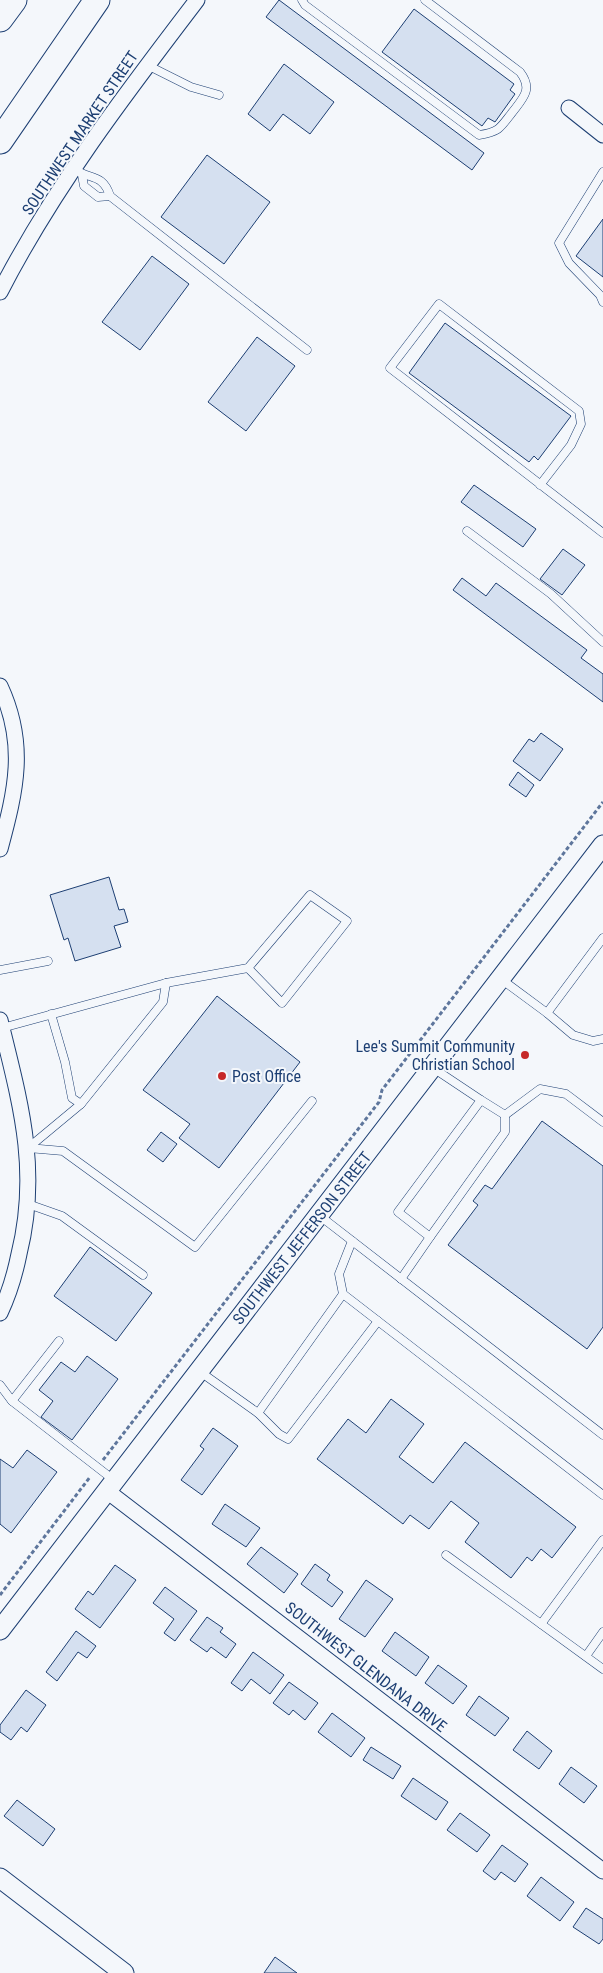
<svg xmlns="http://www.w3.org/2000/svg" width="603" height="1973" font-family="'Roboto Condensed',sans-serif">
  <style>
    .building { fill: #d5e0f0; stroke: #1d3f73 }
    .lines { fill: none; stroke-linecap: round; stroke-linejoin: round }
    .service-casing { stroke: #1d3f73; stroke-width: 9 }
    .minor-casing { stroke: #1d3f73; stroke-width: 17 }
    .tertiary-casing { stroke: #1d3f73; stroke-width: 21 }
    .trunk-casing { stroke: #1d3f73; stroke-width: 27 }
    .path { stroke: #5e769c; stroke-width: 3; stroke-dasharray: 4 2.5; stroke-linecap: butt }
    .service { stroke: #f4f7fb; stroke-width: 8 }
    .minor { stroke: #f4f7fb; stroke-width: 15 }
    .tertiary { stroke: #f4f7fb; stroke-width: 19 }
    .trunk { stroke: #f4f7fb; stroke-width: 25 }
    .poi-dot { fill: #c62828; stroke: #f4f7fb; stroke-width: 2 }
    .labels { text-anchor: middle; dominant-baseline: central; stroke-width: 4; stroke-linejoin: round; paint-order: stroke }
    .street-label { font-size: 16px; fill: #1d3f73; stroke: #f4f7fb }
    .poi-label { font-size: 16px; fill: #1d3f73; stroke: #f4f7fb; text-anchor: end }
  </style>
  <rect width="100%" height="100%" fill="#f4f7fb"/>
  <!-- building -->
  <g class="building">
    <path d="M279,0L484,153L472,170L266,17Z"/>
    <path d="M414,9L514,84L510,90L515,94L495,122L488,118L482,126L382,52Z"/>
    <path d="M284,64L334,102L310,134L283,114L270,131L248,114Z"/>
    <path d="M207,155L270,202L224,264L161,217Z"/>
    <path d="M603,219V277L576,256Z"/>
    <path d="M152,256L189,284L140,350L102,322Z"/>
    <path d="M445,323L571,416L538,460L534,456L529,462L409,373Z"/>
    <path d="M257,337L295,366L246,431L208,402Z"/>
    <path d="M474,485L536,529L523,547L461,502Z"/>
    <path d="M563,549L585,565L562,595L540,579Z"/>
    <path d="M462,578L486,596L496,583L587,650L581,658L603,674V702L453,590Z"/>
    <path d="M541,733L563,749L540,781L513,761L529,739L534,742Z"/>
    <path d="M518,772L534,785L526,797L509,785Z"/>
    <path d="M109,877L119,910L124,909L128,922L114,926L121,947L75,961L68,938L64,940L50,895Z"/>
    <path d="M217,996L300,1062L219,1168L179,1138L190,1124L143,1090Z"/>
    <path d="M542,1121L603,1166V1327L587,1349L448,1245L478,1205L473,1201L485,1185L492,1189Z"/>
    <path d="M161,1132L177,1144L163,1162L147,1150Z"/>
    <path d="M90,1247L152,1293L116,1341L54,1296Z"/>
    <path d="M87,1356L118,1379L72,1440L41,1417L53,1401L39,1390L61,1362L75,1372Z"/>
    <path d="M391,1399L424,1424L399,1457L433,1483L465,1442L576,1527L552,1558L541,1549L532,1561L527,1557L511,1578L465,1542L479,1523L451,1501L429,1529L410,1515L403,1524L317,1459L348,1419L366,1433Z"/>
    <path d="M213,1428L238,1446L202,1495L181,1480L204,1449L200,1446Z"/>
    <path d="M27,1450L57,1472L11,1533L0,1524V1459L13,1468Z"/>
    <path d="M225,1504L260,1528L246,1547L212,1524Z"/>
    <path d="M261,1547L298,1574L284,1593L247,1564Z"/>
    <path d="M315,1564L330,1575L327,1580L343,1592L332,1607L301,1584Z"/>
    <path d="M115,1565L136,1580L100,1628L75,1609L88,1591L93,1595Z"/>
    <path d="M366,1580L393,1599L365,1637L339,1619Z"/>
    <path d="M165,1587L197,1611L175,1641L164,1633L174,1619L153,1603Z"/>
    <path d="M207,1617L223,1628L220,1632L236,1644L226,1658L211,1647L207,1652L190,1640Z"/>
    <path d="M76,1631L96,1646L87,1658L78,1652L57,1681L46,1672Z"/>
    <path d="M395,1632L429,1657L416,1676L382,1651Z"/>
    <path d="M253,1652L284,1675L270,1694L251,1679L242,1691L231,1683Z"/>
    <path d="M438,1665L467,1686L453,1704L425,1683Z"/>
    <path d="M289,1682L318,1703L305,1720L293,1710L289,1715L273,1703Z"/>
    <path d="M26,1690L46,1705L27,1732L21,1727L11,1740L0,1732V1725Z"/>
    <path d="M479,1696L509,1718L495,1736L466,1715Z"/>
    <path d="M332,1713L365,1738L351,1757L318,1732Z"/>
    <path d="M527,1731L552,1751L539,1769L513,1750Z"/>
    <path d="M371,1747L401,1766L393,1779L363,1760Z"/>
    <path d="M571,1767L597,1786L584,1803L559,1784Z"/>
    <path d="M413,1778L448,1802L436,1820L401,1796Z"/>
    <path d="M17,1800L55,1829L43,1846L4,1816Z"/>
    <path d="M460,1813L490,1835L477,1852L447,1830Z"/>
    <path d="M502,1845L528,1864L515,1882L501,1872L495,1880L483,1871Z"/>
    <path d="M541,1877L574,1902L560,1921L527,1896Z"/>
    <path d="M586,1908L603,1919V1939L599,1944L573,1927Z"/>
    <path d="M275,1957L297,1973H264Z"/>
  </g>
  <g class="lines">
    <!-- service casing -->
    <g class="service-casing">
      <g id="service">
        <path d="M302,0L305,5L479,135C486,134 492,133 498,129C503,125 507,119 511,114C522,99 534,90 520,72L425,0"/>
        <path d="M147,65L191,87L219,95"/>
        <path d="M74,169C89,180 103,173 110,196L98,197L84,186L82,175"/>
        <path d="M603,172L559,243L569,263L600,295L603,302"/>
        <path d="M110,196L307,350"/>
        <path d="M540,485L571,445L581,424L579,411L439,304L390,368L603,533"/>
        <path d="M467,531L551,594L603,642"/>
        <path d="M0,970L48,961"/>
        <path d="M501,979L547,1013L573,1035L593,1041L603,1039"/>
        <path d="M547,1013L603,938"/>
        <path d="M51,1014L65,1062L72,1098L81,1104"/>
        <path d="M2,1028L166,983L248,968L310,895L347,921L282,1003L248,968"/>
        <path d="M481,1100L505,1115"/>
        <path d="M505,1115L540,1089L566,1094L603,1122"/>
        <path d="M28,1148L63,1151L195,1247L312,1101"/>
        <path d="M28,1148L81,1104L163,1002L166,983"/>
        <path d="M28,1204L62,1216L143,1275"/>
        <path d="M320,1216L603,1435"/>
        <path d="M430,1237L398,1212L481,1100L433,1068"/>
        <path d="M352,1241L339,1274L343,1294L603,1495"/>
        <path d="M401,1279L430,1237L505,1132V1115"/>
        <path d="M199,1371L258,1413L343,1294"/>
        <path d="M0,1385L12,1401L59,1341"/>
        <path d="M12,1401L115,1481"/>
        <path d="M258,1413L279,1434L288,1439L378,1321"/>
        <path d="M446,1555L603,1669"/>
        <path d="M541,1624L603,1540"/>
        <path d="M586,1656L603,1632"/>
      </g>
    </g>
    <!-- minor casing -->
    <g class="minor-casing">
      <g id="minor">
        <path d="M569,108L603,135"/>
        <path d="M0,292C54,187 126,93 197,0"/>
        <path d="M0,686C27,744 16,790 0,849"/>
        <path d="M0,1020C20,1102 40,1169 19,1254C15,1274 9,1294 0,1313"/>
        <path d="M107,1491L603,1871"/>
      </g>
    </g>
    <!-- tertiary casing -->
    <g class="tertiary-casing">
      <g id="tertiary">
        <path d="M0,1630L603,845"/>
        <path d="M0,1878L124,1973"/>
      </g>
    </g>
    <!-- trunk casing -->
    <g class="trunk-casing">
      <g id="trunk">
        <path d="M0,19L14,0"/>
        <path d="M0,141L97,0"/>
      </g>
    </g>
    <!-- path -->
    <g class="path">
      <path d="M103,1460L379,1102L382,1090L603,802"/>
      <path d="M0,1595L90,1477"/>
    </g>
    <!-- service -->
    <use href="#service" class="service"/>
    <!-- minor -->
    <use href="#minor" class="minor"/>
    <!-- tertiary -->
    <use href="#tertiary" class="tertiary"/>
    <!-- trunk -->
    <use href="#trunk" class="trunk"/>
  </g>
  <!-- markers -->
  <g class="poi-dot">
    <circle cx="525" cy="1055" r="5"/>
    <circle cx="222" cy="1076" r="5"/>
  </g>
  <g class="labels">
    <!-- street labels -->
    <g class="street-label">
      <text transform="translate(80 133) rotate(-56)">SOUTHWEST MARKET STREET</text>
      <text transform="translate(302 1238) rotate(-52)">SOUTHWEST JEFFERSON STREET</text>
      <text transform="translate(366 1667) rotate(38)">SOUTHWEST GLENDANA DRIVE</text>
    </g>
    <!-- poi labels -->
    <g class="poi-label">
      <text x="515" y="1046">Lee's Summit Community<tspan x="515" dy="18">Christian School</tspan></text>
      <text x="232" y="1076" text-anchor="start">Post Office</text>
    </g>
  </g>
</svg>
